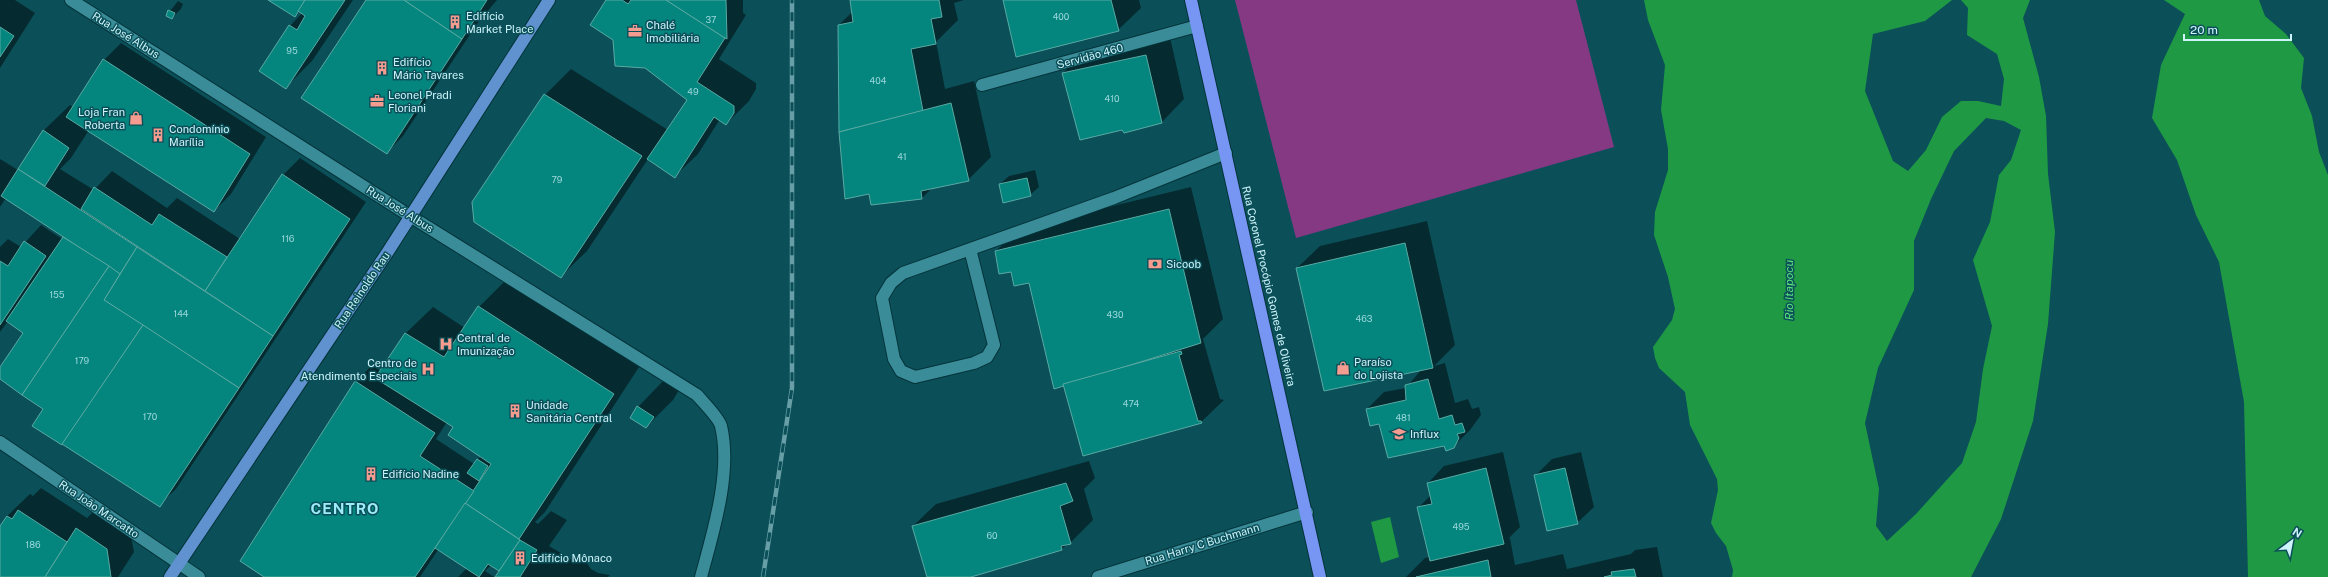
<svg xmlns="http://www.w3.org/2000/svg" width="2328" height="577" font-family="'Public Sans',sans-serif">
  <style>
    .green { fill: #853983 }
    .water { fill: #1f9944; fill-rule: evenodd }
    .shadow { fill: #0007; fill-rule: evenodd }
    .building { fill: #04857e; stroke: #59aaa3 }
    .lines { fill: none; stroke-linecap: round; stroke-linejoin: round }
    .minor-casing { stroke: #043339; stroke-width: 14 }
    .major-casing { stroke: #043339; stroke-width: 14 }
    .highway-casing { stroke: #043339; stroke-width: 14 }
    .minor { stroke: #3a8c98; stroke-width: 12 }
    .major { stroke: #5f92cf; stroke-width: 12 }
    .highway { stroke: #7796f3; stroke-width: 12 }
    .rail-casing { stroke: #689ea6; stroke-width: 4.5 }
    .rail { stroke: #0b5059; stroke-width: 3; stroke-dasharray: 9; stroke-linecap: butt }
    .labels { text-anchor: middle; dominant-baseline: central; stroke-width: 3; stroke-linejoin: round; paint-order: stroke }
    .number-label { font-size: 9px; fill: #9cd8dc }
    .poi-label { font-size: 11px; fill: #cef4fb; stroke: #0b5059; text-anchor: start }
    .street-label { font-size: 11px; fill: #cef4fb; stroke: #0b5059 }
    .water-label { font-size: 12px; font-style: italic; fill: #5ae57b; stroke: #0b5059 }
    .district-label { font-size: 15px; font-weight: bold; letter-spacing: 1px; fill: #9cecf9; stroke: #0b5059 }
  </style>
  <rect width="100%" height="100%" fill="#0b5059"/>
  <!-- green -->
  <path class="green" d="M1235,0H1576L1614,147L1296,238Z"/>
  <!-- water -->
  <g class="water">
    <path d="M1644,0H1952L1925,21L1873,34L1865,91L1893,161L1908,171L1926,150L1942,117L1961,101H1978L2001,106L2004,79L1997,54L1967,35L1968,8L1961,0H2030L2023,18L2039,77L2046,116L2048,174L2055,232L2048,324L2033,421L2001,519L1971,577H1732L1733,570L1726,546L1716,533L1711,523L1718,490L1717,479L1690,425L1685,392L1659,368L1655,358L1653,347L1672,320L1675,309L1668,277L1654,235L1655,212L1668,170V149L1661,110L1665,65L1648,20ZM1986,118L2004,121L2021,130L2011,160L1999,175L1990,222L1973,260L1992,326L1983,369L1976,422L1962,463L1916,514L1887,541L1876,526L1879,489L1865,423L1878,368L1914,290V241L1931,199L1954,151Z"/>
    <path d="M2164,0H2259L2265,16L2286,34L2304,58L2301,88L2312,116L2319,152L2328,175V577H2248L2244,402L2219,262L2196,215L2177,160L2152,118L2161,65L2185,14Z"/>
    <path d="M1390,517L1399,557L1381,563L1371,522Z"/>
  </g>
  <!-- shadow -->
  <g class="shadow">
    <path d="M0,0H15L35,13L0,68Z"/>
    <path d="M270,0H353L312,61L286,87L290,26L303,12L300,10L295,15Z"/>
    <path d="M367,0H497L479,21L403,136L386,153Z"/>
    <path d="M607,0H743V13L746,15L719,59L756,83V89L749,101L726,124L720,119L698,154L675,176L648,159L587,251L560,277L545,95L571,69L668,130L688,99L614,39Z"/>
    <path d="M851,0H964L954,3L958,20L936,42L945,89L974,81L991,157L968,180L932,188L922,198L839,25L852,12Z"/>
    <path d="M1004,0H1139L1141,8L1118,30Z"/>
    <path d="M178,1L183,4L181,9L172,18L167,15Z"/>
    <path d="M1169,33L1184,99L1162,122L1124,132L1063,73L1085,51Z"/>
    <path d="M121,43L266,137L231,194L214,211L89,130L71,158L60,169L94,190L112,171L167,208L177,198L240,239L283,175L300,158L366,202L176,489L159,505L44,408L0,377V369L25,333L8,321L0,332V247L8,239L21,247L41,225L62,239L65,236L6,198L0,207V159L18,170L43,131L70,105L73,107L104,60Z"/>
    <path d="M1035,170L1039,187L1030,195L1000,184L1009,176Z"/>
    <path d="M1191,187L1223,319L1203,339L1220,399L1224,400L1201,422L1065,385L1029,282L1012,271L996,251L1018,229Z"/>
    <path d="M1427,221L1455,345L1434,366L1445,363L1455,403L1468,399L1472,409L1479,407L1481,415L1470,430L1453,447L1380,423L1367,409L1384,392L1406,388L1421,370L1297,268L1320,246Z"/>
    <path d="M505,281L639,367L545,512L535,522L538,524L551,511L567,520L549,546L576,562L582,556L591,569L598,573L610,575L608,577H496L502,566L499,570L491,565L485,571L494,577H458L467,568L438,550L420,577H266L356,382L372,365L381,371L406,333L433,307L465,328L479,307ZM447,422L454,427L481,456L474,464L436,439Z"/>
    <path d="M664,380L679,390L673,400L646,427L638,407Z"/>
    <path d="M1503,452L1520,527L1508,539L1510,538L1515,565L1563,554L1567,569L1631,554L1635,550L1657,547L1663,577H1406L1425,558L1430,557L1418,508L1431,495L1428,483L1444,466Z"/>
    <path d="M1581,452L1594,507L1577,523L1535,476L1552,459Z"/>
    <path d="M1089,461L1095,478L1084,489L1093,520L1070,543L1061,549L967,577H928L913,526L936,504Z"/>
    <path d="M41,488L87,518L99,506L129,526L134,552L118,577H0V528L7,516L30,494L33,496Z"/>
  </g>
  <!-- building -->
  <g class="building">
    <path d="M268,0H305L295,17Z"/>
    <path d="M305,0H345L286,89L259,71L289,25L297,30L305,16L298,11Z"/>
    <path d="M366,0H404L462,39L387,154L301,98Z"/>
    <path d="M404,0H487L462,39Z"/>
    <path d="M606,0H622L628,4L631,0H666L725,38L697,82L734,106V113L726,125L714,117L675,178L647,159L687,100L645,68L615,66L613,40L590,25Z"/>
    <path d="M666,0H726L727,39L725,38Z"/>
    <path d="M850,0H939L942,17L931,19L936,44L911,49L923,111L839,132L838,25L853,22Z"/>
    <path d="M1003,0H1111L1119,31L1016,57Z"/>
    <path d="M168,10L175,13L172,19L166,16Z"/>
    <path d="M0,27L14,36L0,57Z"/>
    <path d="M1146,55L1162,123L1124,133L1122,130L1080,140L1062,73Z"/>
    <path d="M103,59L250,154L214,212L66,117Z"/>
    <path d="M544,94L642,156L561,278L474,222L472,202Z"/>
    <path d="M951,103L969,181L921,191L922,199L871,205L869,194L845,199L839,132Z"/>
    <path d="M43,130L69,148L45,186L18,169Z"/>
    <path d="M18,169L137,247L120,274L1,196Z"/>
    <path d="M282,174L350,219L273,336L205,291Z"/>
    <path d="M1027,178L1031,196L1003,203L999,184Z"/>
    <path d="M94,187L152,225L159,214L227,257L205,291L81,209Z"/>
    <path d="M1169,209L1201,343L1054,389L1029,283L1014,286L1011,272L999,274L995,251Z"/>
    <path d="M63,237L109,266L22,395L0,379V367L23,333L6,321Z"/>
    <path d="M24,241L46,256L0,325V261L8,266Z"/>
    <path d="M1405,243L1433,368L1324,391L1296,268Z"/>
    <path d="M137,247L273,336L239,388L104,300Z"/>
    <path d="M109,266L120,274L104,300L143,325L62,445L32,426L43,409L22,395Z"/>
    <path d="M478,306L614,394L519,539L465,503L491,464L448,435L453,427L375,378L405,333L444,357Z"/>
    <path d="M143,325L239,388L160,507L62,444Z"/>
    <path d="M1181,351L1182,354L1179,355L1198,421H1201L1202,423L1083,456L1063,384Z"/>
    <path d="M1428,379L1439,419L1452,415L1455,425L1462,423L1465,432L1457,434L1459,438L1454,448L1446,451L1444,446L1388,458L1379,424L1370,426L1366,409L1406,400L1405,385Z"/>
    <path d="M355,381L435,433L420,456L474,491L415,577H264L240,561Z"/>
    <path d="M637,406L654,417L646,428L630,418Z"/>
    <path d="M477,459L488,466L479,481L467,473Z"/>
    <path d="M1486,468L1504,544L1430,561L1417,507L1432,504L1427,483Z"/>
    <path d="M1565,468L1578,524L1547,531L1534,475Z"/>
    <path d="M1066,483L1073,501L1060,506L1071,544L1061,546L1062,550L971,577H927L912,526Z"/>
    <path d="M465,503L520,540L499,571L488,564L479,577L435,548Z"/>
    <path d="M18,510L67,542L45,577H0V526L7,516L12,519Z"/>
    <path d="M76,528L107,549L111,577H45Z"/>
    <path d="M520,540L537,550L520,577H495Z"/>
    <path d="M1488,560L1491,577H1416Z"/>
    <path d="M1634,569L1636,577H1604L1612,575L1611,572Z"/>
  </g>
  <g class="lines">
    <!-- minor casing -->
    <g class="minor-casing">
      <g id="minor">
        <path d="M71,0L410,216L697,395C703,402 719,418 721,426C732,473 713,532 701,577"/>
        <path d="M982,85L1197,26"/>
        <path d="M970,249L994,345L987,357L974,363L915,377L901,371L894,359L882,298L891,283L903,273L1114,198L1226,153"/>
        <path d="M0,442L199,577"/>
        <path d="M1098,577L1307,512"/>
      </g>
    </g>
    <!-- major casing -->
    <g class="major-casing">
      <path id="major" d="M170,577L387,253L549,0"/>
    </g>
    <!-- highway casing -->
    <g class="highway-casing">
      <path id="highway" d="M1191,0L1320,577"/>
    </g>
    <!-- minor -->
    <use href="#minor" class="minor"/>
    <!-- major -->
    <use href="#major" class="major"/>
    <!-- highway -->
    <use href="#highway" class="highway"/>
    <!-- rail casing -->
    <g class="rail-casing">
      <path id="rail" d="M763,577L792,388V0"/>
    </g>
    <!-- rail -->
    <use href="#rail" class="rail"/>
  </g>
  <!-- icons -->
  <defs>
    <g id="building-bare" transform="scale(1.08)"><path d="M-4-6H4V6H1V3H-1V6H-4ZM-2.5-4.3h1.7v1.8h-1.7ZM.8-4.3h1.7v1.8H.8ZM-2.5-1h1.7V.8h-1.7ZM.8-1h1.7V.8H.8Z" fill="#f59c90" stroke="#0b5059" stroke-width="2.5" paint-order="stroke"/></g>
    <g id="office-bare" transform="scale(1.08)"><path d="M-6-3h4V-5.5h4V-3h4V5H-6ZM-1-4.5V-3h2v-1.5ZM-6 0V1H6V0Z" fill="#f59c90" stroke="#0b5059" stroke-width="2.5" paint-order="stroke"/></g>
    <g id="shop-bare" transform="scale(1.08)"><path d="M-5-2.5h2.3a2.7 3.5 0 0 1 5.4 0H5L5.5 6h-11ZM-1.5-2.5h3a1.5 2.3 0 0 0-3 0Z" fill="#f59c90" stroke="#0b5059" stroke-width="2.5" paint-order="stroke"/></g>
    <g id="bank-bare" transform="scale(1.08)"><path d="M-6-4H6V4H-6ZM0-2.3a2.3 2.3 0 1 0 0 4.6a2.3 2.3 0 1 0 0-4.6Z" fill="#f59c90" stroke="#0b5059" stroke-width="2.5" paint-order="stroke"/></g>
    <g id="hospital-bare" transform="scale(1.08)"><path d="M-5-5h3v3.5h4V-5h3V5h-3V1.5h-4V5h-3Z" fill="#f59c90" stroke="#0b5059" stroke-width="2.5" paint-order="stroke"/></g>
    <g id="school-bare" transform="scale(1.08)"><path d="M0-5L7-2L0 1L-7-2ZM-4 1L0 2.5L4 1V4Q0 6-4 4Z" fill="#f59c90" stroke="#0b5059" stroke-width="2.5" paint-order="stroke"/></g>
  </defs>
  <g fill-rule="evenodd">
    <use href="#building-bare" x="455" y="22"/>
    <use href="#office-bare" x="635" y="31"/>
    <use href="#building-bare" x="382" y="68"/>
    <use href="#office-bare" x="377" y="101"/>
    <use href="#shop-bare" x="136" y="118"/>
    <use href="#building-bare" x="158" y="135"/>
    <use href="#bank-bare" x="1155" y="264"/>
    <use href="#hospital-bare" x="446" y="344"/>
    <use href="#shop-bare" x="1343" y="368"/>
    <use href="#hospital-bare" x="428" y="369"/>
    <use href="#building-bare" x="515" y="411"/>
    <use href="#school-bare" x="1399" y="434"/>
    <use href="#building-bare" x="371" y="474"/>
    <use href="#building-bare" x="520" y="558"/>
  </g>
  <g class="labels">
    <!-- number labels -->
    <g class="number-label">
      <text x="1061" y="16">400</text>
      <text x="711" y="19">37</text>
      <text x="292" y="50">95</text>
      <text x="878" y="80">404</text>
      <text x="693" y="91">49</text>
      <text x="1112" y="98">410</text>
      <text x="902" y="156">41</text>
      <text x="557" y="179">79</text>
      <text x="288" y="238">116</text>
      <text x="57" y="294">155</text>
      <text x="181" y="313">144</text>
      <text x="1115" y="314">430</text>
      <text x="1364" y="318">463</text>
      <text x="82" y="360">179</text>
      <text x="1131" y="403">474</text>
      <text x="150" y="416">170</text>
      <text x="1403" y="417">481</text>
      <text x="1461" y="526">495</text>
      <text x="992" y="535">60</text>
      <text x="33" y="544">186</text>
    </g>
    <!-- poi labels -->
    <g class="poi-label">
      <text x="466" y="16">Edifício<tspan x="466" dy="13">Market Place</tspan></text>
      <text x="646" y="25">Chalé<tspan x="646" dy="13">Imobiliária</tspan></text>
      <text x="393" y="62">Edifício<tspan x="393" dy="13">Mário Tavares</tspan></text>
      <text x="388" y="95">Leonel Pradi<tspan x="388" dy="13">Floriani</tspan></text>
      <text x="125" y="112" text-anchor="end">Loja Fran<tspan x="125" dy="13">Roberta</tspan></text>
      <text x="169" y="129">Condomínio<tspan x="169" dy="13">Marília</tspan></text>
      <text x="1166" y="264">Sicoob</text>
      <text x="457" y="338">Central de<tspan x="457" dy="13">Imunização</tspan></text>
      <text x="1354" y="362">Paraíso<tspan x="1354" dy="13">do Lojista</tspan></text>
      <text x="417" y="363" text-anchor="end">Centro de<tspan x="417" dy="13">Atendimento Especiais</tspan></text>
      <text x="526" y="405">Unidade<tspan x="526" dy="13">Sanitária Central</tspan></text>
      <text x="1410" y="434">Influx</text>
      <text x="382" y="474">Edifício Nadine</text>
      <text x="531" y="558">Edifício Mônaco</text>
    </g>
    <!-- street labels -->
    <g class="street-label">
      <text transform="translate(126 35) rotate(32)">Rua José Albus</text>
      <text transform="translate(1090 56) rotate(-15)">Servidão 460</text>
      <text transform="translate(400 209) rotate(32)">Rua José Albus</text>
      <text transform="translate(1269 286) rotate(77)">Rua Coronel Procópio Gomes de Oliveira</text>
      <text transform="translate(362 290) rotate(-56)">Rua Reinoldo Rau</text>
      <text transform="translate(99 509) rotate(34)">Rua João Marcatto</text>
      <text transform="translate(1202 544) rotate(-17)">Rua Harry C Buchmann</text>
    </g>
    <!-- water labels -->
    <g class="water-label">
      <text transform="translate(1789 290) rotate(-90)">Rio Itapocu</text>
    </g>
    <!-- district labels -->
    <g class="district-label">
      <text x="345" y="508">CENTRO</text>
    </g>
  </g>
  <!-- north arrow -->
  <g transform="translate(2292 541) rotate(32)" stroke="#0b5059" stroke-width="3" paint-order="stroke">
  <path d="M0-3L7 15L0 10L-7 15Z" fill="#cef4fb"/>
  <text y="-6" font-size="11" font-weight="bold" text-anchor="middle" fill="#cef4fb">N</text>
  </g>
  <!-- scale -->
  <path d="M2184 34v6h107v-6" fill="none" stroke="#cef4fb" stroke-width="2"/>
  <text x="2190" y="34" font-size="12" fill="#cef4fb" stroke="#0b5059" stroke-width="3" paint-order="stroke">20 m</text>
</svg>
